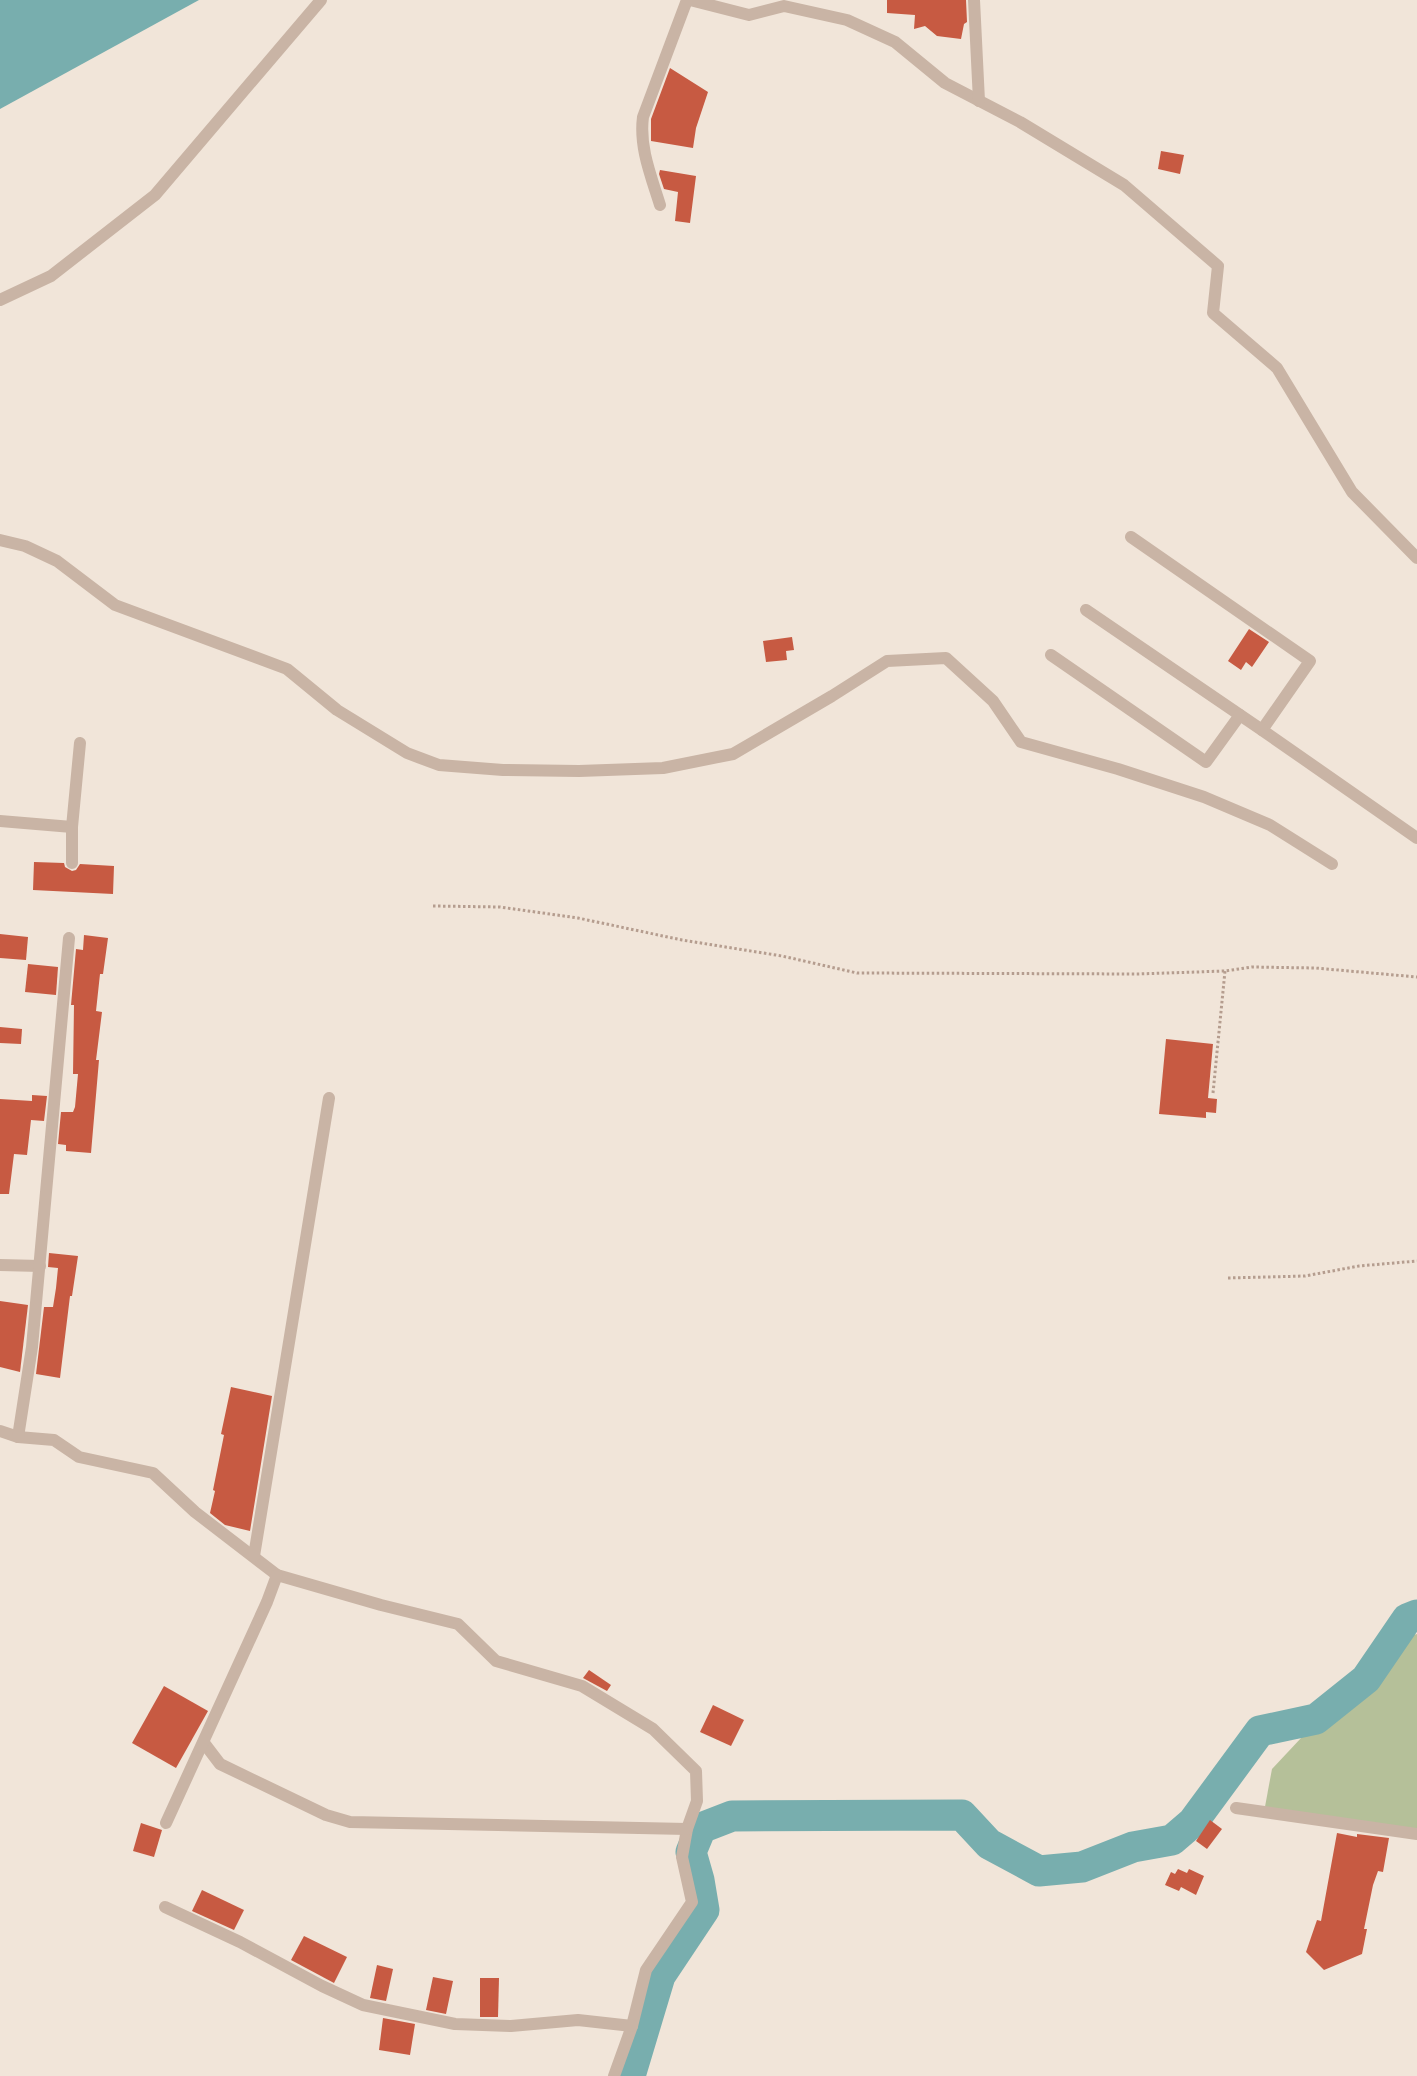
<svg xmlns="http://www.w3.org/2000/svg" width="1417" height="2076" font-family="Helvetica,sans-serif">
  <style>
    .green { fill: #b5c099 }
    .water { fill: #78aeae }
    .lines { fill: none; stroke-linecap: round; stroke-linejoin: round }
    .river { stroke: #78aeae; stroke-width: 31 }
    .building { fill: #c75a42 }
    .path { stroke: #b59d8f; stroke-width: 3; stroke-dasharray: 2.5 2.5; stroke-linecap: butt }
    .street { stroke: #c9b4a5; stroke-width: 12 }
  </style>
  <rect width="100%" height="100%" fill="#f1e5d9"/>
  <!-- green -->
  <path class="green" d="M1417,1634V1831L1264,1812L1272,1769L1391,1642Z"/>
  <!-- water -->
  <path class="water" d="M0,0H199L0,109Z"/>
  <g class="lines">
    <!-- river -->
    <path class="river" d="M630,2076L660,1976L704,1910L699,1880L691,1852L701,1828L732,1816L962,1815L989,1844L1039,1871L1082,1867L1133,1847L1172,1840L1193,1822L1260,1731L1316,1719L1366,1679L1407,1619L1417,1615"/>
  </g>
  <!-- building -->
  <g class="building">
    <path d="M887,0H966L967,22L964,24L961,39L937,36L925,26L914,29L915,15L887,13Z"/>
    <path d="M670,68L708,92L696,128L693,148L651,141V119Z"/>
    <path d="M1161,151L1184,155L1180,174L1158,169Z"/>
    <path d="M660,170L696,176L690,223L675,221L678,192L664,189L659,174Z"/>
    <path d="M1249,629L1269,642L1252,667L1246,662L1241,670L1228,661Z"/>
    <path d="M792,637L794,650L786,651L787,660L766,662L763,641Z"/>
    <path d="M34,862L64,863L65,867L72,871L76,870L80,864L114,866L113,894L33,890Z"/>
    <path d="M0,934L28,937L26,960L0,958Z"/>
    <path d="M84,935L108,938L103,974H100L96,1011L102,1012L96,1060H99L91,1153L66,1151V1145L58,1144L61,1112H73L75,1107L78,1074H73L74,1005H71L76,949L83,950Z"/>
    <path d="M28,964L58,967L56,995L25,992Z"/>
    <path d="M0,1027L22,1029L21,1044L0,1043Z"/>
    <path d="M1166,1039L1213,1044L1208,1098L1217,1099L1216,1113L1206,1112V1118L1159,1114Z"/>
    <path d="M32,1095L47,1096L44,1121L31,1120L27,1155L14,1154L9,1194H0V1099L32,1101Z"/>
    <path d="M49,1253L78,1256L72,1296H70L60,1378L36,1374L44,1307H53L56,1288L58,1268L48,1267Z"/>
    <path d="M0,1301L28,1305L20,1372L0,1367Z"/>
    <path d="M231,1387L272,1396L250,1531L225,1525L210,1513L215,1491L213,1490L224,1435L221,1434Z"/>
    <path d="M589,1670L611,1685L607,1691L583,1678Z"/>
    <path d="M164,1686L208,1711L176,1768L132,1743Z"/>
    <path d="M713,1705L744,1720L731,1746L700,1732Z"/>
    <path d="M1210,1820L1222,1829L1207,1849L1196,1841Z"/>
    <path d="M141,1823L162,1830L154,1857L133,1851Z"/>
    <path d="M1337,1833L1357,1837V1834L1389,1838L1383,1872L1378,1871L1373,1885L1364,1929H1367L1362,1954L1324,1970L1306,1952L1317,1920L1321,1921Z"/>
    <path d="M1178,1869L1187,1873L1189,1869L1204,1876L1196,1895L1181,1887L1179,1891L1165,1885L1171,1872L1175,1874Z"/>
    <path d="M202,1890L244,1910L234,1930L192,1911Z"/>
    <path d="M304,1936L347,1957L334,1983L291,1960Z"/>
    <path d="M377,1965L393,1969L386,2001L370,1998Z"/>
    <path d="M433,1977L453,1981L446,2014L426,2010Z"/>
    <path d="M480,1978H499L498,2017H480Z"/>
    <path d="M383,2018L415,2024L410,2055L379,2050Z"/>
  </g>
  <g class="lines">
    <!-- path -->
    <g class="path">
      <path d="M433,906L500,907L578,918L682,940L782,956L857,973L1137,974L1225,971L1252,967L1315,968L1417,977"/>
      <path d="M1213,1093L1225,971"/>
      <path d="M1228,1278L1305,1276L1359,1266L1417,1261"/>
    </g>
    <!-- street -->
    <g class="street">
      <path d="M690,0L749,15L784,6L847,20L895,42L945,83L1020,122L1124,185L1218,266L1213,313L1277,368L1352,492L1417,558"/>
      <path d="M974,0L979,101"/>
      <path d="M660,205C651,176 639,147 643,117L687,0"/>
      <path d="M0,300L51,276L155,195L321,0"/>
      <path d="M1131,537L1310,661L1262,730L1417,838"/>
      <path d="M0,540L25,546L57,561L115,605L287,669L337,710L407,753L439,765L503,770L579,771L663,768L733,754L832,696L887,661L946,658L993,701L1021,742L1118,769L1204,797L1270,825L1332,864"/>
      <path d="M1086,610L1262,730"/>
      <path d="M1051,655L1206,762L1240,715"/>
      <path d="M0,821L72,827"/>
      <path d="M72,863V827L80,743"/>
      <path d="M0,1265L40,1266"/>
      <path d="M0,1431L18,1437L54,1440L79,1457L153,1473L195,1512L277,1575L381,1605L458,1624L496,1661L582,1686L653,1729L696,1771L697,1801L687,1829L682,1857L692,1902L646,1970L632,2026L614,2076"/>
      <path d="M18,1437L32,1347L69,938"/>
      <path d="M254,1556L329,1098"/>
      <path d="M204,1743L220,1764L326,1815L350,1822L687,1829"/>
      <path d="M1236,1808L1417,1834"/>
      <path d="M166,1823L267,1602L277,1575"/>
      <path d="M165,1907L240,1942L322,1986L363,2005L455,2024L511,2026L578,2020L632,2026"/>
    </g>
  </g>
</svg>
